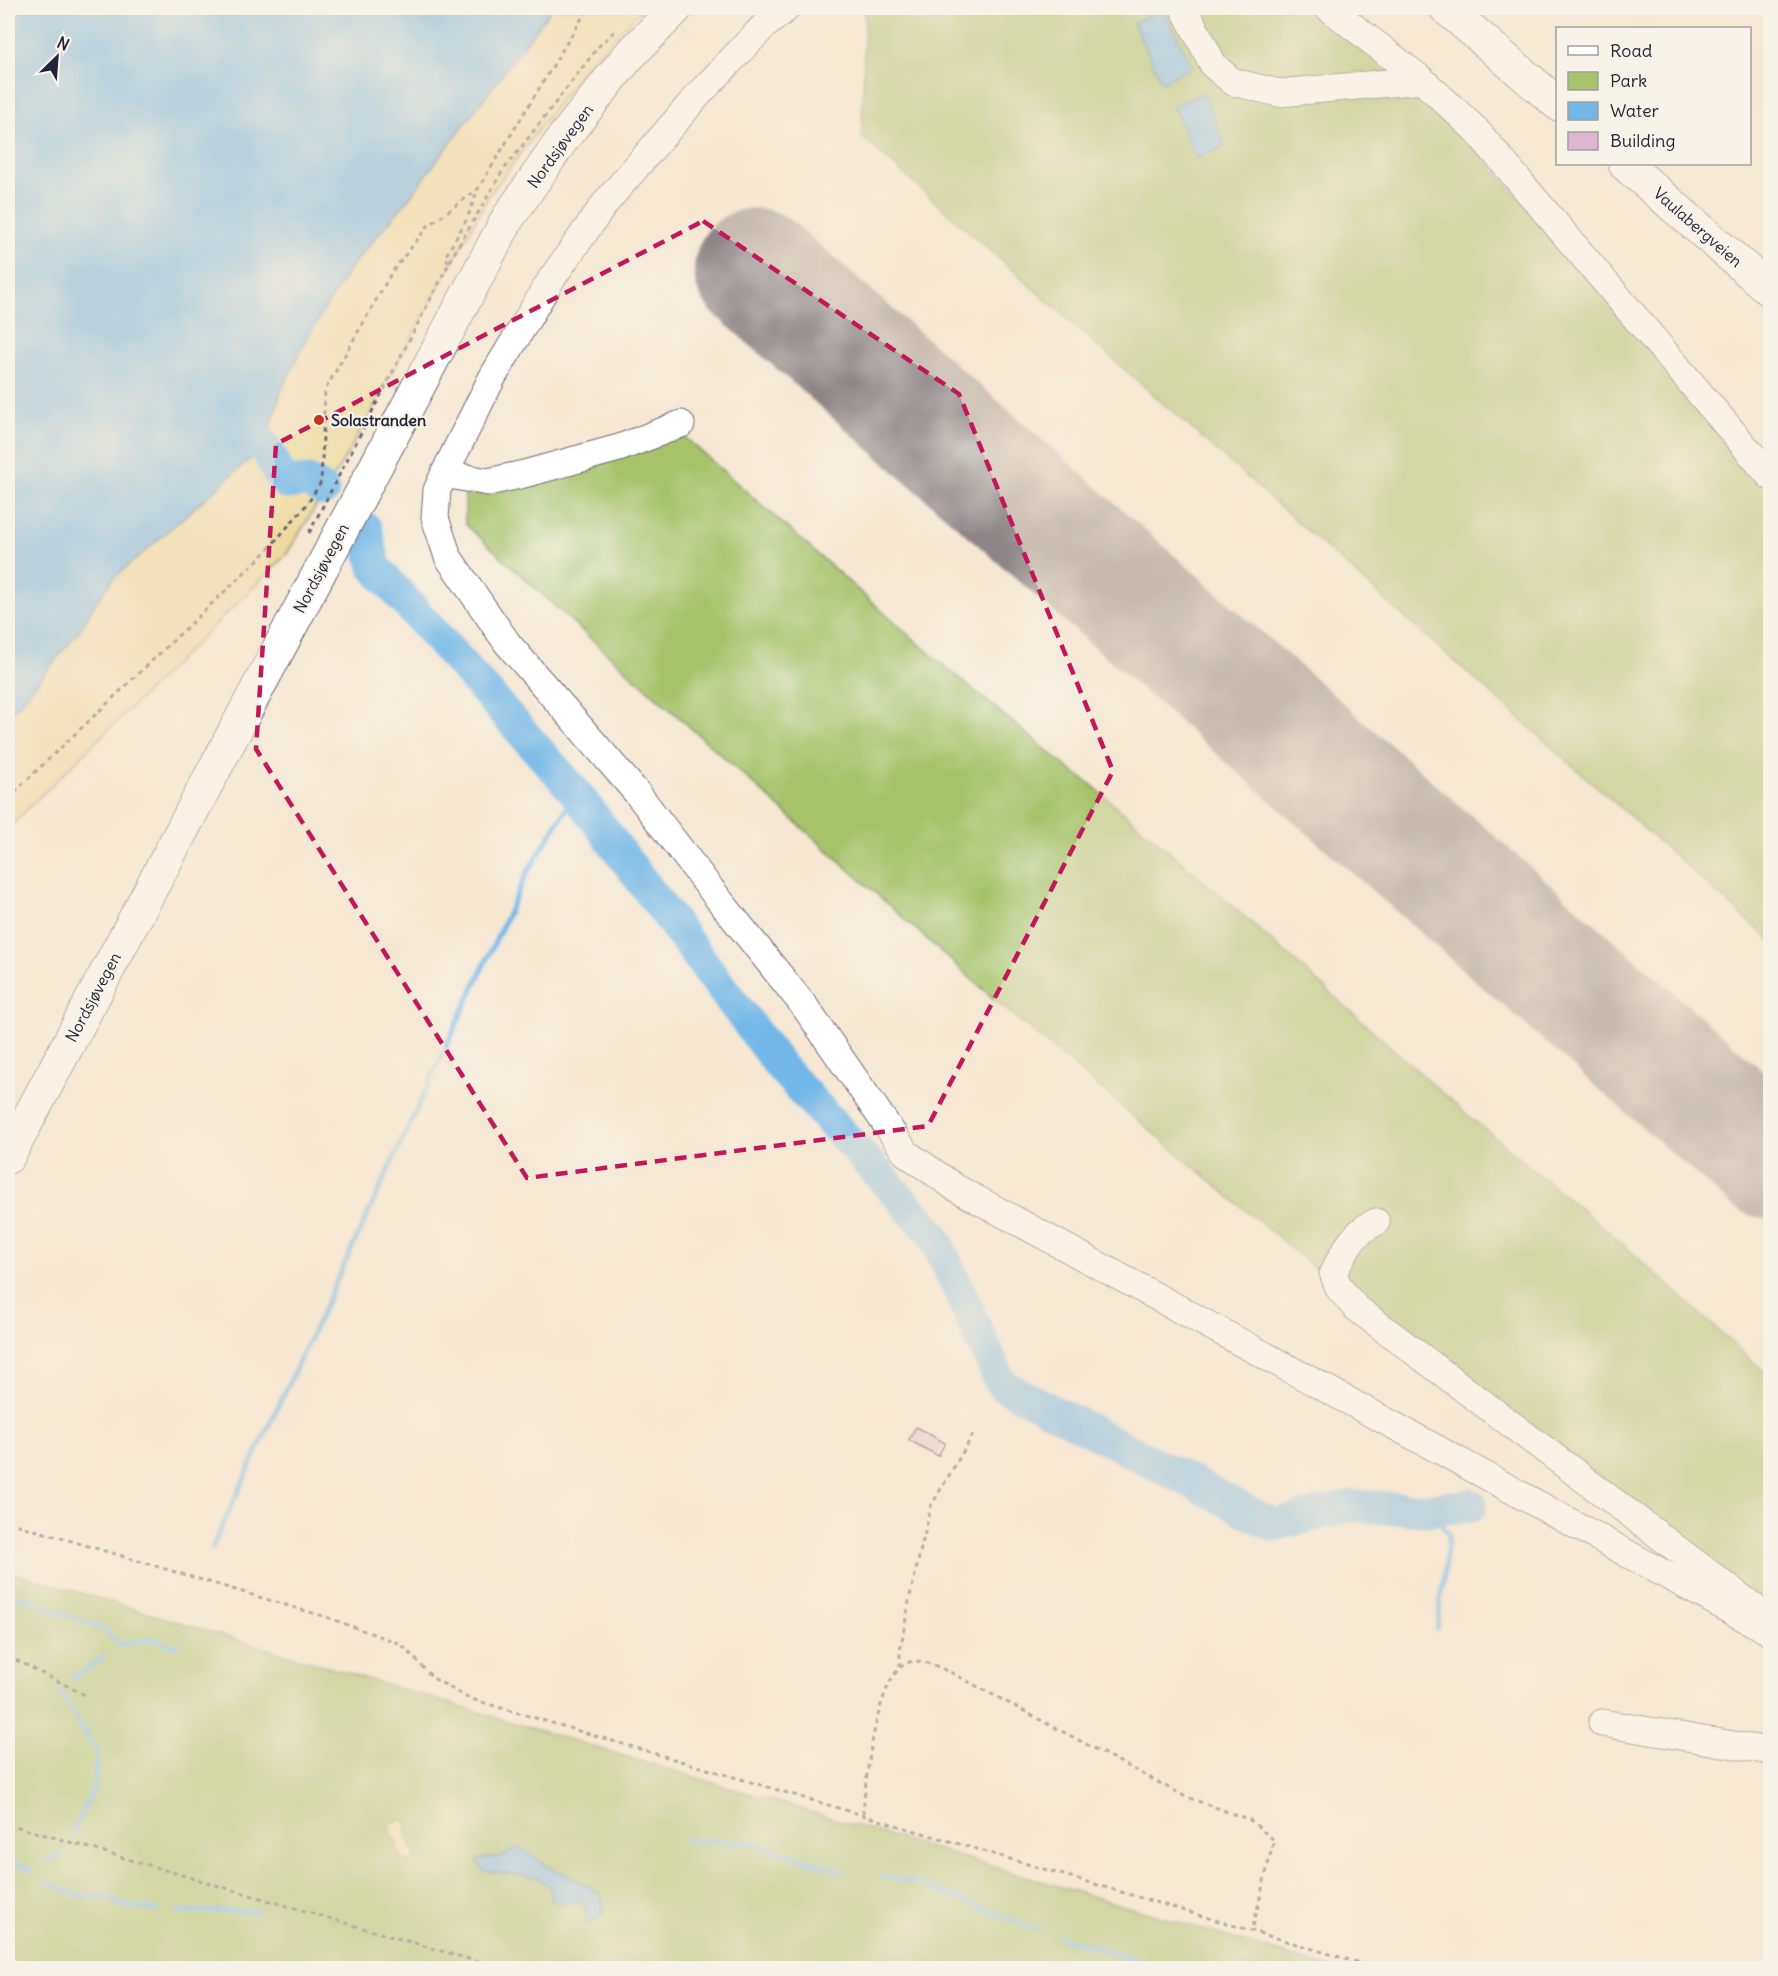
<svg xmlns="http://www.w3.org/2000/svg" width="1778" height="1976" font-family="Delius,sans-serif">
  <style>
    .green { fill: #a6c36a; stroke: #647252; stroke-width: 1.5 }
    .sand { fill: #eeda9e; stroke: #887e6c; stroke-width: 1.5 }
    .water { fill: #72b7e8; stroke: #4a6c92; stroke-width: 1.5 }
    .lines { fill: none; stroke-linecap: round; stroke-linejoin: round }
    .stream { stroke: #72b7e8; stroke-width: 5 }
    .river { stroke: #72b7e8; stroke-width: 33 }
    .runway { stroke: #8c8486; stroke-width: 122 }
    .building { fill: #e0b5d0 }
    .minor-casing { stroke: #6c6770; stroke-width: 29 }
    .major-casing { stroke: #6c6770; stroke-width: 35 }
    .path { stroke: #6c6770; stroke-width: 3; stroke-dasharray: 4.5 4.5; stroke-linecap: butt }
    .minor { stroke: #fff; stroke-width: 27 }
    .major { stroke: #fff; stroke-width: 33 }
    .marked { fill: none; stroke: #c2185b; stroke-width: 4.5; stroke-dasharray: 12 8; stroke-linejoin: round }
    .poi-dot { fill: #c8321e; stroke: #f7f3e8; stroke-width: 2 }
    .labels { text-anchor: middle; dominant-baseline: central; stroke-width: 4.5; stroke-linejoin: round; paint-order: stroke }
    .street-label { font-size: 16px; fill: #22223b; stroke: #f7f3e8 }
    .poi-label { font-size: 16px; font-weight: bold; fill: #22223b; stroke: #f7f3e8; text-anchor: start }
  </style>
  <rect width="100%" height="100%" fill="#f7f3e8"/>
  <filter id="ink" filterUnits="userSpaceOnUse"><feTurbulence type="fractalNoise" baseFrequency=".0167" numOctaves="2"/><feDisplacementMap in="SourceGraphic" scale="12" xChannelSelector="R" yChannelSelector="G"/><feConvolveMatrix kernelMatrix="1 2 1 2 8 2 1 2 1" color-interpolation-filters="sRGB"/></filter>
  <filter id="wash" filterUnits="userSpaceOnUse"><feTurbulence type="fractalNoise" baseFrequency=".008" numOctaves="4" result="noise"/><feDisplacementMap in="SourceGraphic" scale="24" xChannelSelector="R" yChannelSelector="G"/><feGaussianBlur stdDeviation="1.35" result="paint"/><feColorMatrix in="noise" values="0 0 0 0 0 0 0 0 0 0 0 0 0 0 0 0 0 1.4 0 .05"/><feComposite in="paint" operator="in"/></filter>
  <g filter="url(#wash)">
    <rect width="100%" height="100%" fill="#f5e7d2"/>
    <!-- green -->
    <g class="green">
      <path d="M865,8H1320L1426,91L1770,486V940L862,137Z"/>
      <path d="M680,433L942,664L1073,772L1092,785L1228,902L1464,1112L1616,1238L1770,1377V1611L1586,1466L1352,1299L1311,1265L995,1000L580,629L465,524V492L512,484Z"/>
      <path d="M8,1571L1331,1968H8Z"/>
    </g>
    <!-- sand -->
    <g class="sand">
      <path d="M552,8H643L584,68L490,194L347,455L286,555L8,828V713L18,706L82,627L92,608L112,580L264,446L280,394L305,341L350,268L406,202Z"/>
      <path d="M403,1819L407,1824L406,1833L416,1856L410,1862L404,1860L396,1848L397,1842L389,1831L392,1822Z"/>
    </g>
    <!-- water -->
    <g class="water">
      <path d="M8,8H552L406,202L350,268L305,341L280,394L265,446L112,580L92,608L82,627L18,706L8,713Z"/>
      <path d="M1163,8L1192,67L1162,82L1133,23Z"/>
      <path d="M1203,93L1226,146L1196,159L1173,106Z"/>
      <path d="M520,1847L548,1866L591,1887L601,1896L604,1910L595,1922L586,1923L585,1904L578,1900L565,1904L552,1901L550,1887L536,1877L484,1871L477,1861C486,1856 493,1858 502,1856C509,1854 512,1848 520,1847Z"/>
    </g>
    <g class="lines">
      <!-- stream -->
      <g class="stream">
        <path d="M1428,1510L1449,1534L1437,1629"/>
        <path d="M212,1548L527,873L576,793"/>
        <path d="M8,1600L11,1597L18,1596L105,1630L121,1645L152,1639L174,1647L179,1643"/>
        <path d="M72,1679L104,1657"/>
        <path d="M60,1693L97,1751L94,1788L71,1836"/>
        <path d="M685,1840L749,1843L843,1871"/>
        <path d="M8,1860L32,1870"/>
        <path d="M46,1860L61,1854"/>
        <path d="M882,1877L918,1883L1038,1930"/>
        <path d="M48,1881L53,1885L82,1897H107L123,1906L157,1910"/>
        <path d="M177,1912L257,1911"/>
        <path d="M1060,1937L1166,1968"/>
      </g>
      <!-- river -->
      <g class="river">
        <path d="M265,446L278,472L287,483L308,481L323,490"/>
        <path d="M366,529L375,567L576,793L780,1066L933,1234L1002,1385L1274,1525L1349,1506L1428,1510L1471,1505"/>
      </g>
      <!-- runway -->
      <path class="runway" d="M755,269L1770,1158"/>
    </g>
    <g id="blocks">
      <!-- building -->
      <path class="building" d="M916,1427L945,1443L938,1456L909,1440Z"/>
    </g>
  </g>
  <g filter="url(#ink)">
    <use href="#blocks" fill-opacity="0" stroke="#6c6770" stroke-width="1.5"/>
    <g class="lines">
      <!-- minor casing -->
      <g class="minor-casing">
        <g id="minor">
          <path d="M787,8L763,27L699,94L606,202L552,278L492,378L448,466L437,490L435,518L448,557L508,644L637,793L713,892L805,1007L906,1153L956,1188L1439,1450L1770,1632"/>
          <path d="M1184,8L1214,66L1233,82L1279,93L1422,80"/>
          <path d="M1329,8L1422,80L1476,130L1770,476"/>
          <path d="M444,474L488,482L524,474L619,448L681,424"/>
          <path d="M1376,1222C1353,1232 1344,1252 1333,1273L1339,1288L1355,1307L1754,1607L1756,1611"/>
          <path d="M1602,1723L1770,1751"/>
        </g>
      </g>
      <!-- major casing -->
      <g class="major-casing">
        <g id="major">
          <path d="M1446,8L1558,104"/>
          <path d="M1625,164L1770,290"/>
          <path d="M8,1157L508,218L564,137L627,58L676,8"/>
        </g>
      </g>
      <!-- path -->
      <g class="path">
        <path d="M449,262L445,257L467,219L477,191"/>
        <path d="M309,533L455,252L502,172L599,46L617,29"/>
        <path d="M8,798L265,553L308,503L321,482L325,390L392,272L428,226L478,189L588,8"/>
        <path d="M8,1522L326,1617L401,1644L433,1678L468,1698L1377,1968"/>
        <path d="M8,1656L87,1696"/>
        <path d="M900,1667V1651L910,1596L931,1506L974,1433"/>
        <path d="M863,1814C865,1783 876,1676 907,1663C921,1657 937,1667 950,1672L1184,1796L1250,1820L1274,1840L1252,1931"/>
        <path d="M8,1824L499,1968"/>
      </g>
      <!-- minor -->
      <use href="#minor" class="minor"/>
      <!-- major -->
      <use href="#major" class="major"/>
    </g>
  </g>
  <!-- marked area -->
  <path d="M0 0H1778V1976H0ZM703,221L959,394L1113,771L928,1126L527,1178L256,749L276,444Z" fill="#f5e7d2" fill-opacity=".55" fill-rule="evenodd"/>
  <path class="marked" d="M703,221L959,394L1113,771L928,1126L527,1178L256,749L276,444Z"/>
  <!-- markers -->
  <circle class="poi-dot" cx="319" cy="420" r="6"/>
  <g class="labels">
    <!-- street labels -->
    <g class="street-label">
      <text transform="translate(560 146) rotate(-54)">Nordsjøvegen</text>
      <text transform="translate(1698 227) rotate(41)">Vaulabergveien</text>
      <text transform="translate(321 568) rotate(-62)">Nordsjøvegen</text>
      <text transform="translate(93 997) rotate(-62)">Nordsjøvegen</text>
    </g>
    <!-- poi labels -->
    <g class="poi-label">
      <text x="331" y="420">Solastranden</text>
    </g>
  </g>
  <!-- margin -->
  <rect width="1778" height="1976" fill="none" stroke="#f7f3e8" stroke-width="30"/>
  <!-- legend -->
  <rect x="1556" y="27" width="195" height="138" fill="#f7f3e8" stroke="#a29fa3" stroke-width="1.5"/>
  <rect x="1568" y="46" width="30" height="9" fill="#ffffff" stroke="#a29fa3" stroke-width="1.5"/>
  <text x="1610" y="57" font-size="18" fill="#22223b">Road</text>
  <rect x="1568" y="72" width="30" height="18" fill="#a6c36a" stroke="#a29fa3" stroke-width="1.5"/>
  <text x="1610" y="87" font-size="18" fill="#22223b">Park</text>
  <rect x="1568" y="102" width="30" height="18" fill="#72b7e8" stroke="#a29fa3" stroke-width="1.5"/>
  <text x="1610" y="117" font-size="18" fill="#22223b">Water</text>
  <rect x="1568" y="132" width="30" height="18" fill="#e0b5d0" stroke="#a29fa3" stroke-width="1.5"/>
  <text x="1610" y="147" font-size="18" fill="#22223b">Building</text>
  <!-- north arrow -->
  <g transform="translate(57 57) rotate(25)" stroke="#f7f3e8" stroke-width="4.5" paint-order="stroke">
  <path d="M0-4.5L10 22L0 15L-10 22Z" fill="#22223b"/>
  <text y="-9" font-size="16" font-weight="bold" text-anchor="middle" fill="#22223b">N</text>
  </g>
</svg>
